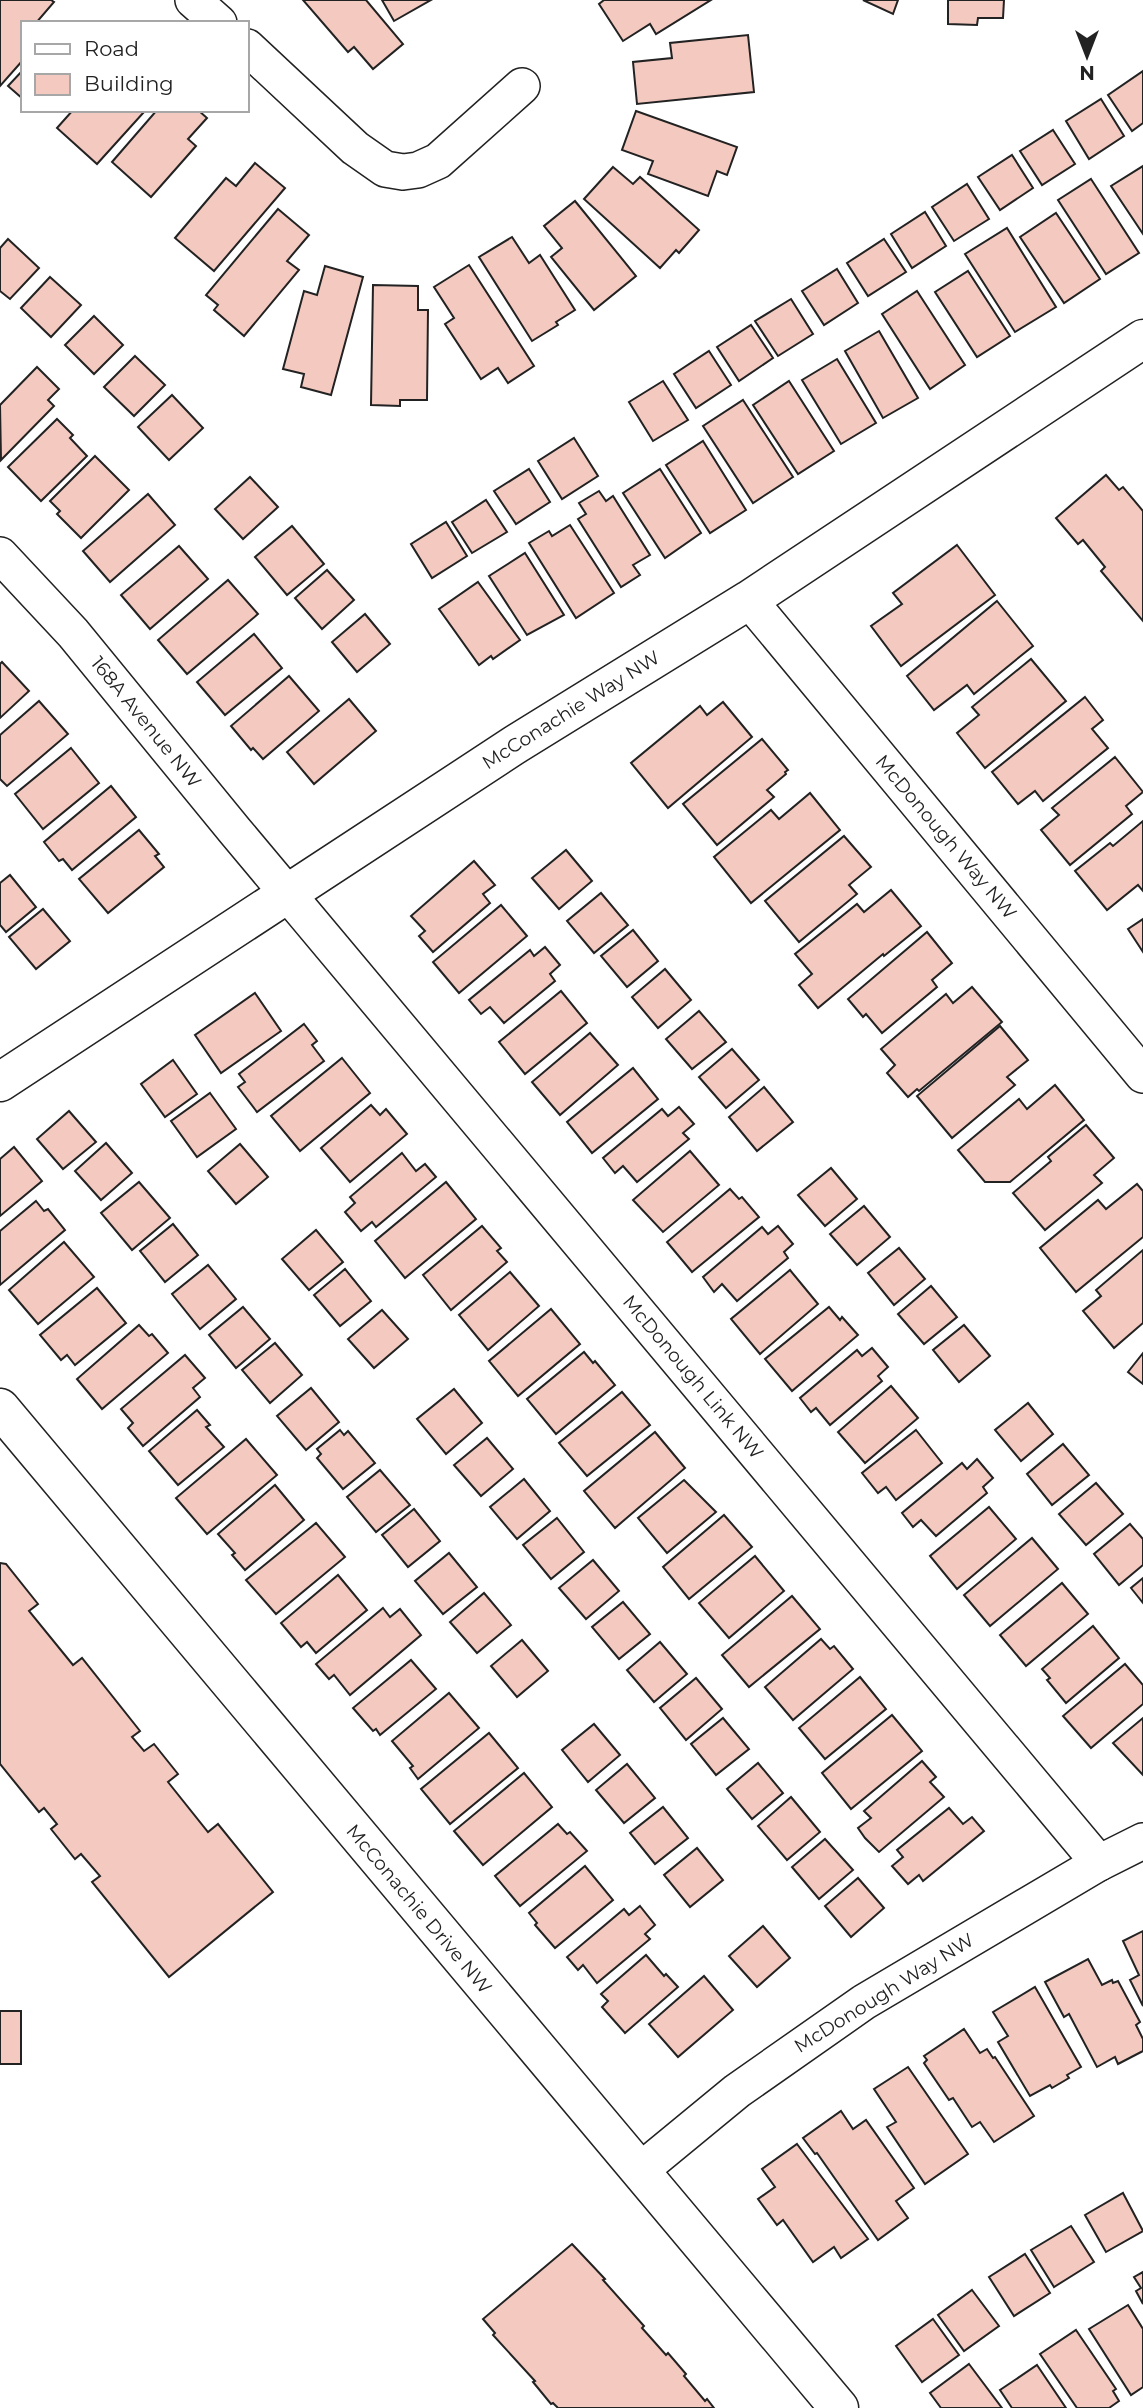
<svg xmlns="http://www.w3.org/2000/svg" width="1143" height="2408" font-family="Montserrat,sans-serif">
  <style>
    .building { fill: #f3c9c0; stroke: #222; stroke-width: 2 }
    .lines { fill: none; stroke-linecap: round; stroke-linejoin: round }
    .street-casing { stroke: #222; stroke-width: 38 }
    .secondary-casing { stroke: #222; stroke-width: 41 }
    .street { stroke: #fff; stroke-width: 35 }
    .secondary { stroke: #fff; stroke-width: 38 }
    .labels { text-anchor: middle; dominant-baseline: central; stroke-width: 5; stroke-linejoin: round; paint-order: stroke }
    .street-label { font-size: 19px; fill: #222; stroke: #fff }
  </style>
  <rect width="100%" height="100%" fill="#fff"/>
  <!-- building -->
  <g class="building">
    <path d="M0,0H51L54,2L36,23H23V60L0,86Z"/>
    <path d="M303,0H366L403,44L373,69L354,47L348,52Z"/>
    <path d="M382,0H431L394,21Z"/>
    <path d="M604,0H711L656,34L650,24L623,41L599,4Z"/>
    <path d="M863,0H898L893,14Z"/>
    <path d="M948,0H1004L1003,18H978L977,25L948,24Z"/>
    <path d="M748,35L754,92L637,104L633,62L672,58L670,43Z"/>
    <path d="M23,70V99L8,86Z"/>
    <path d="M1143,71V123L1132,131L1108,95Z"/>
    <path d="M1101,99L1124,136L1089,159L1066,121Z"/>
    <path d="M73,110H142L144,112L97,164L57,128Z"/>
    <path d="M157,110H198L207,118L188,139L196,146L151,197L112,162Z"/>
    <path d="M636,111L737,147L727,175L717,171L708,196L648,174L653,161L622,150Z"/>
    <path d="M1053,130L1075,164L1042,185L1020,151Z"/>
    <path d="M1012,155L1033,188L1000,210L978,177Z"/>
    <path d="M255,163L285,188L214,271L175,238L226,178L236,186Z"/>
    <path d="M1143,166V234L1111,186Z"/>
    <path d="M613,167L633,184L640,177L699,230L679,253L676,250L660,268L584,199Z"/>
    <path d="M1091,179L1139,253L1106,274L1058,200Z"/>
    <path d="M967,184L989,219L954,241L932,207Z"/>
    <path d="M575,201L636,276L594,310L551,257L562,248L544,226Z"/>
    <path d="M278,209L309,235L287,261L299,270L244,336L214,310L218,305L206,295Z"/>
    <path d="M925,212L946,246L912,268L891,234Z"/>
    <path d="M1056,213L1100,279L1064,303L1020,237Z"/>
    <path d="M1007,228L1056,307L1015,332L965,254Z"/>
    <path d="M512,237L529,263L540,255L575,310L556,322L558,325L532,341L479,257Z"/>
    <path d="M8,239L39,268L10,299L0,291V248Z"/>
    <path d="M884,239L906,272L868,296L847,263Z"/>
    <path d="M469,265L534,366L508,383L498,368L481,379L445,324L454,318L434,287Z"/>
    <path d="M325,266L363,277L331,395L301,387L304,374L283,369L304,291L317,295Z"/>
    <path d="M837,269L858,303L824,325L802,291Z"/>
    <path d="M968,271L1010,336L977,357L935,292Z"/>
    <path d="M50,277L81,305L51,337L21,308Z"/>
    <path d="M373,285L418,286V310H428L427,400H400V406L371,405Z"/>
    <path d="M917,291L965,365L930,389L882,314Z"/>
    <path d="M791,299L813,334L778,356L755,321Z"/>
    <path d="M94,316L123,345L94,374L65,345Z"/>
    <path d="M751,325L773,358L739,381L717,347Z"/>
    <path d="M879,331L918,398L883,418L845,351Z"/>
    <path d="M709,351L731,385L696,408L674,374Z"/>
    <path d="M135,356L165,385L134,416L104,387Z"/>
    <path d="M837,359L876,423L841,444L802,380Z"/>
    <path d="M37,367L59,389L48,400L54,406L1,460L0,405Z"/>
    <path d="M663,381L688,420L653,441L629,402Z"/>
    <path d="M789,381L834,451L798,474L753,405Z"/>
    <path d="M172,395L203,428L169,460L138,427Z"/>
    <path d="M743,400L793,477L753,503L703,426Z"/>
    <path d="M57,419L73,435L70,438L87,456L41,501L8,467Z"/>
    <path d="M574,438L598,476L562,499L538,461Z"/>
    <path d="M703,441L746,510L710,533L666,465Z"/>
    <path d="M95,456L129,490L81,538L57,514L60,511L50,501Z"/>
    <path d="M529,469L550,502L516,524L494,491Z"/>
    <path d="M660,469L701,533L665,558L623,493Z"/>
    <path d="M1106,475L1119,490L1123,487L1143,511V621L1101,571L1105,567L1083,540L1078,544L1056,518Z"/>
    <path d="M250,477L278,507L243,539L215,509Z"/>
    <path d="M599,491L606,501L613,496L650,555L633,565L640,575L621,587L578,519L586,514L579,503Z"/>
    <path d="M148,494L175,525L110,582L83,551Z"/>
    <path d="M486,500L507,532L472,553L452,522Z"/>
    <path d="M446,522L467,556L432,578L411,544Z"/>
    <path d="M570,525L614,593L576,618L529,543L549,531L552,536Z"/>
    <path d="M292,526L324,564L287,595L255,557Z"/>
    <path d="M957,545L995,595L901,666L871,626L902,604L893,593Z"/>
    <path d="M179,546L208,579L150,629L121,595Z"/>
    <path d="M525,553L564,615L527,635L489,576Z"/>
    <path d="M327,570L354,600L322,629L295,598Z"/>
    <path d="M228,580L258,614L187,674L158,640Z"/>
    <path d="M478,582L520,640L493,659L491,656L479,665L439,609Z"/>
    <path d="M997,601L1033,646L974,694L967,685L934,710L907,676Z"/>
    <path d="M365,614L390,644L357,672L332,642Z"/>
    <path d="M254,634L282,668L225,715L197,682Z"/>
    <path d="M1031,659L1066,701L985,768L957,733L979,715L972,707Z"/>
    <path d="M2,662L29,691L0,718V664Z"/>
    <path d="M289,676L319,711L263,759L253,748L251,750L231,726Z"/>
    <path d="M1085,697L1103,720L1092,729L1108,748L1043,801L1035,791L1018,804L992,772Z"/>
    <path d="M349,699L376,731L314,784L287,752Z"/>
    <path d="M39,701L68,734L7,786L0,779V735Z"/>
    <path d="M723,702L752,737L668,808L631,763L700,706L707,715Z"/>
    <path d="M762,739L788,770L785,772L786,774L767,790L774,797L717,845L683,804Z"/>
    <path d="M71,748L99,783L43,829L15,794Z"/>
    <path d="M1115,757L1143,792L1126,806L1132,814L1070,865L1041,830L1059,815L1052,808Z"/>
    <path d="M111,786L136,817L72,870L63,859L59,861L44,842Z"/>
    <path d="M810,793L840,830L751,903L714,857L771,810L779,819Z"/>
    <path d="M1143,821V891L1138,885L1107,910L1075,871L1110,843L1113,846Z"/>
    <path d="M139,830L159,854L155,856L164,867L108,913L79,879Z"/>
    <path d="M844,836L871,867L849,885L857,894L799,942L765,901Z"/>
    <path d="M566,850L592,881L559,909L532,878Z"/>
    <path d="M474,861L495,885L483,894L490,903L433,952L419,936L425,931L411,916Z"/>
    <path d="M10,875L36,907L6,932L0,925V883Z"/>
    <path d="M891,890L921,926L884,956L883,954L818,1008L799,985L812,974L795,954L857,904L864,912Z"/>
    <path d="M601,893L628,925L594,953L567,921Z"/>
    <path d="M501,905L527,936L459,993L433,962Z"/>
    <path d="M43,909L70,941L36,969L9,937Z"/>
    <path d="M1143,919V952L1128,929Z"/>
    <path d="M633,930L658,961L627,987L601,956Z"/>
    <path d="M927,932L952,963L932,980L937,987L882,1033L866,1014L863,1017L848,999Z"/>
    <path d="M545,947L560,965L550,974L555,981L504,1023L490,1007L481,1014L469,1000L530,950L534,956Z"/>
    <path d="M665,969L691,1000L658,1028L632,997Z"/>
    <path d="M972,987L1002,1022L919,1091L917,1089L908,1097L887,1073L895,1065L881,1049L946,994L953,1003Z"/>
    <path d="M561,991L587,1023L525,1074L499,1042Z"/>
    <path d="M255,993L281,1031L221,1073L195,1035Z"/>
    <path d="M699,1011L726,1042L692,1069L666,1039Z"/>
    <path d="M304,1024L317,1041L312,1045L324,1061L257,1112L238,1087L245,1082L239,1074Z"/>
    <path d="M1000,1026L1028,1060L1007,1077L1015,1085L952,1138L917,1096Z"/>
    <path d="M590,1033L618,1065L560,1115L532,1082Z"/>
    <path d="M732,1049L759,1080L726,1108L699,1077Z"/>
    <path d="M342,1058L370,1093L300,1151L271,1116Z"/>
    <path d="M173,1060L197,1094L165,1117L141,1084Z"/>
    <path d="M633,1068L658,1099L592,1153L567,1122Z"/>
    <path d="M1055,1085L1084,1120L1010,1182H985L958,1150L1019,1099L1027,1109Z"/>
    <path d="M764,1087L793,1122L757,1151L729,1117Z"/>
    <path d="M210,1093L236,1129L197,1157L171,1121Z"/>
    <path d="M371,1105L380,1115L386,1109L407,1134L350,1182L321,1148Z"/>
    <path d="M679,1107L694,1124L683,1133L689,1139L637,1182L623,1166L615,1173L603,1158L662,1109L668,1116Z"/>
    <path d="M69,1111L96,1142L63,1169L37,1139Z"/>
    <path d="M1086,1125L1114,1158L1094,1175L1102,1183L1045,1230L1013,1193L1051,1161L1048,1157Z"/>
    <path d="M106,1143L132,1173L101,1200L75,1171Z"/>
    <path d="M240,1144L268,1177L236,1204L208,1171Z"/>
    <path d="M14,1147L42,1181L0,1216V1159Z"/>
    <path d="M690,1151L719,1185L663,1232L633,1200Z"/>
    <path d="M402,1153L416,1171L425,1164L436,1177L376,1227L372,1222L361,1231L345,1212L355,1203L350,1197Z"/>
    <path d="M831,1168L857,1199L825,1226L798,1195Z"/>
    <path d="M139,1182L170,1218L132,1250L101,1213Z"/>
    <path d="M446,1182L476,1219L405,1278L375,1241Z"/>
    <path d="M1137,1184L1143,1191V1237L1076,1292L1040,1248L1098,1200L1106,1209Z"/>
    <path d="M730,1189L739,1199L742,1197L759,1217L692,1272L667,1242Z"/>
    <path d="M36,1201L44,1211L48,1209L65,1230L0,1285V1231Z"/>
    <path d="M864,1206L890,1237L857,1265L830,1234Z"/>
    <path d="M173,1224L198,1255L165,1282L140,1251Z"/>
    <path d="M482,1226L501,1248L497,1251L507,1262L451,1310L423,1275Z"/>
    <path d="M778,1226L793,1244L784,1252L788,1258L737,1301L722,1284L714,1292L703,1277L762,1227L768,1234Z"/>
    <path d="M316,1230L343,1262L309,1290L282,1259Z"/>
    <path d="M64,1242L94,1277L38,1324L9,1290Z"/>
    <path d="M899,1248L925,1279L894,1305L868,1273Z"/>
    <path d="M1143,1250V1323L1114,1348L1083,1311L1101,1296L1096,1290Z"/>
    <path d="M208,1265L236,1299L200,1329L172,1294Z"/>
    <path d="M345,1269L371,1301L340,1326L314,1295Z"/>
    <path d="M790,1270L818,1304L760,1354L731,1319Z"/>
    <path d="M510,1272L539,1306L488,1350L459,1315Z"/>
    <path d="M931,1286L957,1317L924,1344L898,1314Z"/>
    <path d="M97,1288L126,1323L75,1365L67,1355L61,1360L40,1335Z"/>
    <path d="M243,1307L270,1339L236,1368L209,1335Z"/>
    <path d="M829,1307L840,1320L842,1317L858,1335L792,1391L765,1359Z"/>
    <path d="M551,1309L580,1344L518,1396L489,1361Z"/>
    <path d="M382,1310L408,1339L374,1368L348,1339Z"/>
    <path d="M139,1325L149,1336L152,1334L168,1353L102,1409L77,1379Z"/>
    <path d="M964,1325L990,1356L959,1382L933,1350Z"/>
    <path d="M275,1343L302,1375L270,1403L242,1370Z"/>
    <path d="M872,1348L888,1367L878,1376L882,1381L830,1425L816,1408L811,1412L800,1398L857,1350L862,1356Z"/>
    <path d="M584,1352L593,1363L595,1361L615,1385L556,1434L527,1399Z"/>
    <path d="M1143,1353V1384L1128,1372Z"/>
    <path d="M185,1355L205,1378L193,1388L200,1397L143,1446L128,1428L133,1423L121,1409Z"/>
    <path d="M891,1386L918,1418L865,1463L838,1432Z"/>
    <path d="M311,1388L339,1422L306,1450L277,1416Z"/>
    <path d="M454,1389L482,1423L446,1454L417,1419Z"/>
    <path d="M622,1392L650,1425L587,1476L559,1443Z"/>
    <path d="M1028,1403L1053,1434L1021,1461L995,1430Z"/>
    <path d="M197,1410L210,1425L206,1427L224,1447L178,1485L149,1451Z"/>
    <path d="M340,1430L344,1435L348,1431L375,1463L343,1489L317,1458L321,1454L317,1449Z"/>
    <path d="M916,1430L942,1463L896,1500L886,1487L878,1493L862,1473Z"/>
    <path d="M655,1432L685,1468L615,1528L584,1491Z"/>
    <path d="M487,1438L513,1469L481,1496L454,1465Z"/>
    <path d="M246,1439L277,1475L207,1534L176,1498Z"/>
    <path d="M1063,1444L1089,1475L1052,1505L1027,1474Z"/>
    <path d="M977,1459L993,1478L983,1487L987,1493L936,1536L921,1520L913,1527L902,1513L962,1463L967,1469Z"/>
    <path d="M380,1470L410,1505L376,1532L347,1497Z"/>
    <path d="M524,1479L550,1511L517,1539L490,1507Z"/>
    <path d="M684,1480L716,1512L667,1553L638,1518Z"/>
    <path d="M1096,1483L1123,1514L1086,1545L1059,1514Z"/>
    <path d="M275,1485L304,1520L245,1570L232,1555L235,1553L218,1534Z"/>
    <path d="M989,1507L1016,1539L957,1589L930,1556Z"/>
    <path d="M414,1509L440,1541L408,1567L382,1535Z"/>
    <path d="M724,1515L752,1547L689,1599L663,1567Z"/>
    <path d="M557,1518L584,1552L551,1579L523,1545Z"/>
    <path d="M316,1523L345,1557L276,1614L246,1580Z"/>
    <path d="M1130,1524L1143,1539V1565L1119,1585L1094,1554Z"/>
    <path d="M1032,1538L1058,1569L990,1626L964,1595Z"/>
    <path d="M449,1553L477,1587L443,1614L415,1581Z"/>
    <path d="M755,1556L784,1591L729,1638L699,1603Z"/>
    <path d="M593,1560L619,1591L586,1619L559,1588Z"/>
    <path d="M0,1563L6,1564L38,1604L29,1611L73,1665L82,1658L140,1731L132,1737L144,1751L154,1744L178,1774L168,1782L208,1832L218,1824L273,1892L169,1977L92,1882L100,1876L81,1854L75,1859L51,1829L57,1824L44,1808L39,1812L0,1764Z"/>
    <path d="M338,1575L367,1610L316,1653L307,1642L301,1647L281,1623Z"/>
    <path d="M1143,1578V1603L1131,1588Z"/>
    <path d="M1062,1583L1088,1614L1026,1666L1000,1635Z"/>
    <path d="M484,1593L511,1625L477,1653L450,1622Z"/>
    <path d="M792,1596L820,1629L749,1687L722,1655Z"/>
    <path d="M623,1602L650,1634L619,1659L592,1627Z"/>
    <path d="M383,1608L390,1617L400,1609L421,1635L350,1695L334,1675L329,1679L316,1664Z"/>
    <path d="M1093,1626L1119,1658L1066,1703L1047,1680L1050,1678L1042,1669Z"/>
    <path d="M821,1639L830,1649L834,1646L853,1669L793,1720L765,1687Z"/>
    <path d="M522,1640L548,1671L517,1697L491,1666Z"/>
    <path d="M660,1642L687,1674L654,1702L627,1670Z"/>
    <path d="M411,1660L436,1689L380,1735L376,1729L373,1731L353,1708Z"/>
    <path d="M1125,1664L1143,1685V1704L1091,1748L1063,1716Z"/>
    <path d="M860,1677L886,1709L825,1759L799,1728Z"/>
    <path d="M696,1678L722,1709L686,1740L660,1708Z"/>
    <path d="M449,1693L479,1728L418,1779L410,1768L413,1766L392,1741Z"/>
    <path d="M892,1715L922,1751L851,1809L822,1773Z"/>
    <path d="M723,1718L749,1749L716,1775L691,1744Z"/>
    <path d="M1143,1718V1775L1113,1743Z"/>
    <path d="M594,1724L620,1755L588,1782L562,1750Z"/>
    <path d="M489,1733L518,1768L450,1824L421,1789Z"/>
    <path d="M922,1761L936,1777L930,1782L944,1797L879,1852L865,1838L858,1828L871,1818L864,1811Z"/>
    <path d="M758,1763L783,1793L752,1819L727,1789Z"/>
    <path d="M627,1764L655,1798L624,1823L596,1790Z"/>
    <path d="M524,1773L552,1807L483,1865L454,1831Z"/>
    <path d="M791,1797L820,1832L787,1860L758,1826Z"/>
    <path d="M663,1807L688,1838L655,1864L630,1833Z"/>
    <path d="M949,1808L963,1824L972,1817L984,1831L923,1881L919,1875L908,1884L892,1866L903,1857L897,1850Z"/>
    <path d="M558,1824L567,1834L570,1832L587,1851L520,1906L495,1876Z"/>
    <path d="M825,1839L853,1870L819,1899L792,1867Z"/>
    <path d="M697,1848L723,1880L690,1907L664,1875Z"/>
    <path d="M585,1866L613,1900L555,1948L535,1925L537,1923L529,1913Z"/>
    <path d="M858,1878L884,1908L851,1937L825,1906Z"/>
    <path d="M640,1906L655,1925L645,1934L650,1939L597,1983L583,1965L578,1970L567,1957L624,1909L629,1915Z"/>
    <path d="M763,1926L790,1958L757,1987L729,1956Z"/>
    <path d="M1143,1931V2006L1130,1980L1139,1975L1123,1941Z"/>
    <path d="M646,1955L664,1976L666,1974L678,1987L625,2033L602,2007L608,2001L601,1994Z"/>
    <path d="M1088,1959L1102,1985L1112,1980L1113,1983L1118,1981L1140,2022L1136,2025L1143,2039V2051L1118,2064L1115,2057L1097,2067L1069,2014L1064,2017L1045,1982Z"/>
    <path d="M704,1976L733,2010L678,2057L649,2024Z"/>
    <path d="M1035,1987L1081,2067L1067,2075L1069,2078L1052,2088L1050,2085L1030,2096L998,2042L1008,2036L993,2012Z"/>
    <rect x="0" y="2011" width="21" height="53"/>
    <path d="M964,2029L980,2053L987,2049L993,2058L995,2057L1034,2116L994,2142L980,2122L972,2127L953,2098L949,2100L924,2063L927,2060L924,2056Z"/>
    <path d="M908,2067L968,2154L925,2184L887,2127L896,2122L874,2089Z"/>
    <path d="M841,2111L853,2129L866,2120L914,2188L896,2201L908,2218L878,2240L817,2153L815,2154L803,2138Z"/>
    <path d="M797,2144L868,2239L841,2258L834,2247L813,2262L783,2220L777,2225L758,2199L775,2187L762,2169Z"/>
    <path d="M1123,2193L1143,2231L1106,2252L1085,2215Z"/>
    <path d="M1071,2226L1094,2262L1054,2287L1031,2250Z"/>
    <path d="M572,2244L605,2279L603,2280L644,2326L642,2328L666,2355L668,2353L686,2374L684,2376L705,2401L707,2399L714,2408H558L553,2403L551,2404L533,2382L535,2381L493,2335L495,2333L483,2319Z"/>
    <path d="M1025,2254L1050,2293L1014,2316L989,2277Z"/>
    <path d="M1143,2272V2304L1136,2291L1141,2288L1134,2277Z"/>
    <path d="M972,2290L999,2326L964,2351L938,2315Z"/>
    <path d="M1128,2305L1143,2329V2387L1131,2395L1089,2329Z"/>
    <path d="M933,2319L959,2355L922,2382L896,2346Z"/>
    <path d="M1076,2330L1116,2389L1113,2391L1119,2401L1109,2408H1077L1040,2354Z"/>
    <path d="M969,2364L1002,2408H941L930,2393Z"/>
    <path d="M1037,2365L1066,2408H1012L1000,2390Z"/>
  </g>
  <g class="lines">
    <!-- street casing -->
    <g class="street-casing">
      <g id="street">
        <path d="M193,0L219,23"/>
        <path d="M247,47L355,148L385,169L403,172L418,170L438,161L522,86"/>
        <path d="M0,555L73,633L235,831L1099,1863"/>
        <path d="M749,600L1143,1075"/>
        <path d="M641,2170L737,2091L864,2002L1099,1863L1143,1841"/>
      </g>
    </g>
    <!-- secondary casing -->
    <g class="secondary-casing">
      <g id="secondary">
        <path d="M0,1082L516,744L749,600L1143,339"/>
        <path d="M0,1408L839,2408"/>
      </g>
    </g>
    <!-- street -->
    <use href="#street" class="street"/>
    <!-- secondary -->
    <use href="#secondary" class="secondary"/>
  </g>
  <g class="labels">
    <!-- street labels -->
    <g class="street-label">
      <text transform="translate(571 710) rotate(-32)">McConachie Way NW</text>
      <text transform="translate(146 722) rotate(51)">168A Avenue NW</text>
      <text transform="translate(946 837) rotate(50)">McDonough Way NW</text>
      <text transform="translate(693 1377) rotate(50)">McDonough Link NW</text>
      <text transform="translate(419 1909) rotate(50)">McConachie Drive NW</text>
      <text transform="translate(884 1993) rotate(-32)">McDonough Way NW</text>
    </g>
  </g>
  <!-- legend -->
  <rect x="21" y="21" width="228" height="91" fill="#ffffff" stroke="#a7a7a7" stroke-width="2"/>
  <rect x="35" y="44" width="35" height="10" fill="#ffffff" stroke="#a7a7a7" stroke-width="2"/>
  <text x="84" y="56" font-size="21" fill="#222222">Road</text>
  <rect x="35" y="74" width="35" height="21" fill="#f3c9c0" stroke="#a7a7a7" stroke-width="2"/>
  <text x="84" y="91" font-size="21" fill="#222222">Building</text>
  <!-- north arrow -->
  <g transform="translate(1087 56) rotate(180)" stroke="#ffffff" stroke-width="5" paint-order="stroke">
  <path d="M0-5L12 26L0 18L-12 26Z" fill="#222222"/>
  <text y="-10" font-size="19" font-weight="bold" text-anchor="middle" fill="#222222">N</text>
  </g>
</svg>
